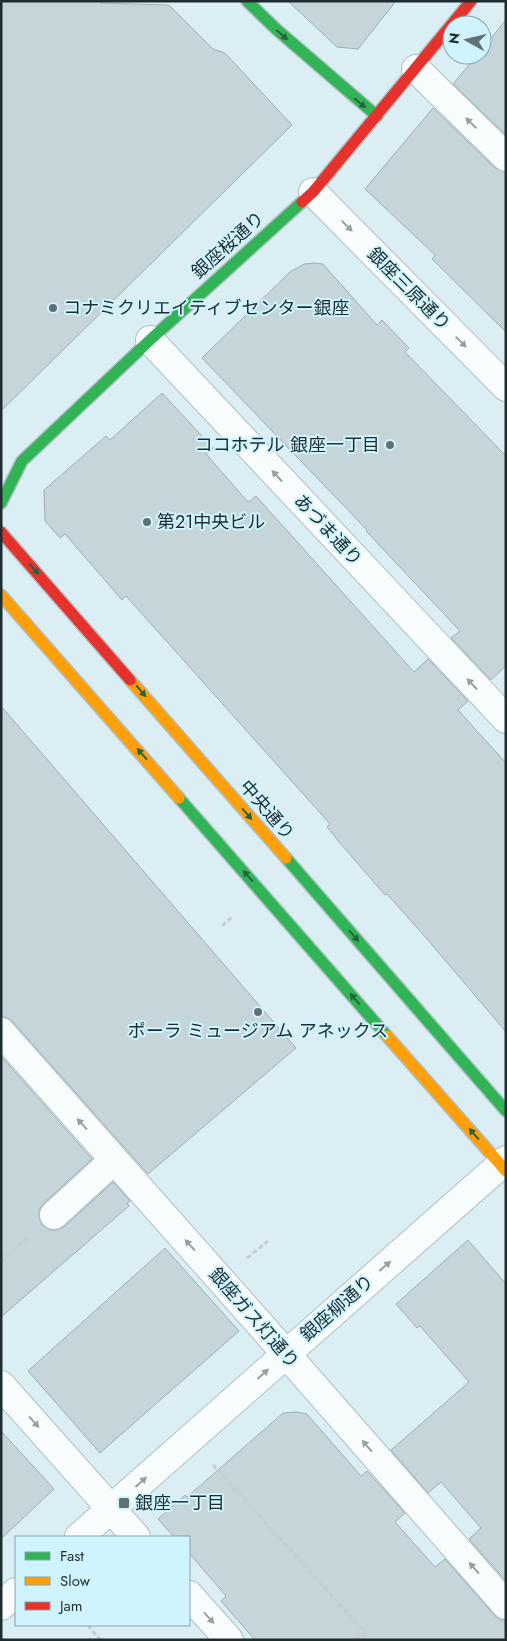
<svg xmlns="http://www.w3.org/2000/svg" width="507" height="1641" font-family="Jost,'Noto Sans JP',sans-serif">
  <style>
    .building { fill: #c5d5d9; stroke: #a1b0b5 }
    .lines { fill: none; stroke-linecap: round; stroke-linejoin: round }
    .street-casing { stroke: #b0c0c4; stroke-width: 30 }
    .fast-casing { stroke: #b0c0c4; stroke-width: 14 }
    .slow-casing { stroke: #b0c0c4; stroke-width: 14 }
    .jam-casing { stroke: #b0c0c4; stroke-width: 14 }
    .path { stroke: #c7ced1; stroke-width: 3; stroke-dasharray: 5 2.5; stroke-linecap: butt }
    .street { stroke: #f9fcfd; stroke-width: 28 }
    .fast { stroke: #30b455; stroke-width: 11 }
    .slow { stroke: #ff9f0a; stroke-width: 11 }
    .jam { stroke: #e5322d; stroke-width: 11 }
    .oneway { fill: #26633f }
    .oneway2 { fill: #979fa1 }
    .poi-dot { fill: #607175; stroke: #cff4fe; stroke-width: 2 }
    .labels { text-anchor: middle; dominant-baseline: central; stroke-width: 4; stroke-linejoin: round; paint-order: stroke }
    .street-label { font-size: 18px; fill: #1f2d31; stroke: #cff4fe }
    .poi-label { font-size: 18px; fill: #1f2d31; stroke: #cff4fe; text-anchor: start }
  </style>
  <rect width="100%" height="100%" fill="#daeef4"/>
  <!-- building -->
  <g class="building">
    <path d="M1,1H102L101,3L169,5L213,49L225,53L292,125L1,411Z"/>
    <path d="M288,1H396L358,49L337,47Z"/>
    <path d="M506,20V135L453,84L477,55H482V49Z"/>
    <path d="M433,108L495,168L506,172V332L432,259L435,255L365,189Z"/>
    <path d="M314,263L323,264L377,325L382,320L409,348L405,352L506,456V666L491,680L451,638L460,631L366,531L367,530L202,358L290,272L304,264Z"/>
    <path d="M162,393L213,448L206,454L248,502L256,496L414,672L428,659L468,701L458,710L506,763V1032L427,939L387,894L385,895L340,843L327,827L330,824L126,596L122,600L65,534L60,538L45,521L44,490L106,436L110,440Z"/>
    <path d="M1,706L296,1048L148,1174L13,1022L6,1017H1Z"/>
    <path d="M1,1056L92,1159L43,1204L39,1210V1218L42,1225L50,1230H57L64,1227L113,1182L130,1201L127,1203L129,1206L1,1317Z"/>
    <path d="M468,1240L506,1284V1581L469,1539L481,1528L441,1482L428,1493L391,1450L469,1382L420,1326L417,1328L396,1304Z"/>
    <path d="M165,1248L239,1331L100,1453L28,1371Z"/>
    <path d="M296,1412L307,1414L361,1476L367,1471L405,1513L395,1522L435,1567L445,1559L494,1615L501,1620H506V1640H255L221,1601L226,1596L189,1553V1537H174L158,1519L185,1495L187,1497L283,1413Z"/>
    <path d="M1,1431L54,1489L1,1539Z"/>
  </g>
  <g class="lines">
    <!-- street casing -->
    <g class="street-casing">
      <g id="street">
        <path d="M416,69L506,157"/>
        <path d="M313,192L506,387"/>
        <path d="M150,340L506,719"/>
        <path d="M1,1032L265,1330L506,1605"/>
        <path d="M54,1215L114,1160"/>
        <path d="M1,1385L136,1537"/>
        <path d="M79,1537L506,1160"/>
        <path d="M189,1595L229,1640"/>
        <path d="M1,1606L16,1592"/>
      </g>
    </g>
    <!-- fast casing -->
    <g class="fast-casing">
      <g id="fast">
        <path d="M247,1L276,29L377,116"/>
        <path d="M1,503L22,461L150,340L302,202"/>
        <path d="M179,798L387,1036"/>
        <path d="M286,858L506,1111"/>
      </g>
    </g>
    <!-- slow casing -->
    <g class="slow-casing">
      <g id="slow">
        <path d="M1,595L179,798"/>
        <path d="M130,680L286,858"/>
        <path d="M387,1036L506,1171"/>
      </g>
    </g>
    <!-- jam casing -->
    <g class="jam-casing">
      <g id="jam">
        <path d="M302,202L313,192L471,1"/>
        <path d="M1,532L130,680"/>
      </g>
    </g>
    <!-- path -->
    <g class="path">
      <path d="M222,926L232,917"/>
      <path d="M247,1258L268,1241"/>
      <path d="M1,1261L29,1237"/>
      <path d="M213,1465L365,1632L357,1640"/>
      <path d="M88,1625L100,1640"/>
    </g>
    <!-- street -->
    <use href="#street" class="street"/>
    <!-- fast -->
    <use href="#fast" class="fast"/>
    <!-- slow -->
    <use href="#slow" class="slow"/>
    <!-- jam -->
    <use href="#jam" class="jam"/>
  </g>
  <!-- one-way arrows -->
  <defs><path id="oneway-solid" d="M-6-.8H1V-3.2L6.5 0L1 3.2V.8H-6Z" transform="scale(1.25)"/></defs>
  <g class="oneway">
    <use href="#oneway-solid" transform="translate(282 35) rotate(41)"/>
    <use href="#oneway-solid" transform="translate(360 103) rotate(39)"/>
    <use href="#oneway-solid" transform="translate(34 569) rotate(48)"/>
    <use href="#oneway-solid" transform="translate(141 691) rotate(49)"/>
    <use href="#oneway-solid" transform="translate(142 754) rotate(-131)"/>
    <use href="#oneway-solid" transform="translate(247 814) rotate(49)"/>
    <use href="#oneway-solid" transform="translate(248 876) rotate(-131)"/>
    <use href="#oneway-solid" transform="translate(354 936) rotate(49)"/>
    <use href="#oneway-solid" transform="translate(355 999) rotate(-131)"/>
    <use href="#oneway-solid" transform="translate(474 1134) rotate(-131)"/>
  </g>
  <g class="oneway2">
    <use href="#oneway-solid" transform="translate(471 123) rotate(-136)"/>
    <use href="#oneway-solid" transform="translate(347 226) rotate(45)"/>
    <use href="#oneway-solid" transform="translate(461 342) rotate(45)"/>
    <use href="#oneway-solid" transform="translate(277 476) rotate(-133)"/>
    <use href="#oneway-solid" transform="translate(472 684) rotate(-133)"/>
    <use href="#oneway-solid" transform="translate(82 1124) rotate(-132)"/>
    <use href="#oneway-solid" transform="translate(190 1245) rotate(-132)"/>
    <use href="#oneway-solid" transform="translate(385 1266) rotate(-41)"/>
    <use href="#oneway-solid" transform="translate(263 1374) rotate(-42)"/>
    <use href="#oneway-solid" transform="translate(34 1422) rotate(48)"/>
    <use href="#oneway-solid" transform="translate(367 1446) rotate(-131)"/>
    <use href="#oneway-solid" transform="translate(141 1482) rotate(-42)"/>
    <use href="#oneway-solid" transform="translate(474 1568) rotate(-131)"/>
    <use href="#oneway-solid" transform="translate(209 1618) rotate(48)"/>
  </g>
  <!-- markers -->
  <g class="poi-dot">
    <circle cx="53" cy="308" r="5"/>
    <circle cx="390" cy="445" r="5"/>
    <circle cx="147" cy="522" r="5"/>
    <circle cx="258" cy="1012" r="5"/>
    <rect x="118" y="1497" width="12" height="12" rx="2.5"/>
  </g>
  <g class="labels">
    <!-- street labels -->
    <g class="street-label">
      <text transform="translate(228 245) rotate(-42)">銀座桜通り</text>
      <text transform="translate(409 289) rotate(45)">銀座三原通り</text>
      <text transform="translate(328 530) rotate(47)">あづま通り</text>
      <text transform="translate(267 810) rotate(49)">中央通り</text>
      <text transform="translate(337 1308) rotate(-41)">銀座柳通り</text>
      <text transform="translate(254 1318) rotate(49)">銀座ガス灯通り</text>
    </g>
    <!-- poi labels -->
    <g class="poi-label">
      <text x="63" y="308">コナミクリエイティブセンター銀座</text>
      <text x="380" y="445" text-anchor="end">ココホテル 銀座一丁目</text>
      <text x="157" y="522">第21中央ビル</text>
      <text x="258" y="1031" text-anchor="middle">ポーラ ミュージアム アネックス</text>
      <text x="135" y="1503">銀座一丁目</text>
    </g>
  </g>
  <!-- border -->
  <rect width="507" height="1641" fill="none" stroke="#1f2d31" stroke-width="5"/>
  <!-- legend -->
  <rect x="15" y="1536" width="175" height="90" fill="#cff4fe" stroke="#89a4ac"/>
  <rect x="25" y="1552" width="25" height="8" fill="#30b455" stroke="#89a4ac"/>
  <text x="60" y="1561" font-size="15" fill="#1f2d31">Fast</text>
  <rect x="25" y="1577" width="25" height="8" fill="#ff9f0a" stroke="#89a4ac"/>
  <text x="60" y="1586" font-size="15" fill="#1f2d31">Slow</text>
  <rect x="25" y="1602" width="25" height="8" fill="#e5322d" stroke="#89a4ac"/>
  <text x="60" y="1611" font-size="15" fill="#1f2d31">Jam</text>
  <!-- north arrow -->
  <g transform="translate(467 40) rotate(278)"><circle r="24" fill="#cff4fe" stroke="#89a4ac"/>
  <path d="M0-4L9 19L0 12L-9 19Z" fill="#607175"/>
  <text y="-8" font-size="14" font-weight="bold" text-anchor="middle" fill="#1f2d31">N</text>
  </g>
</svg>
